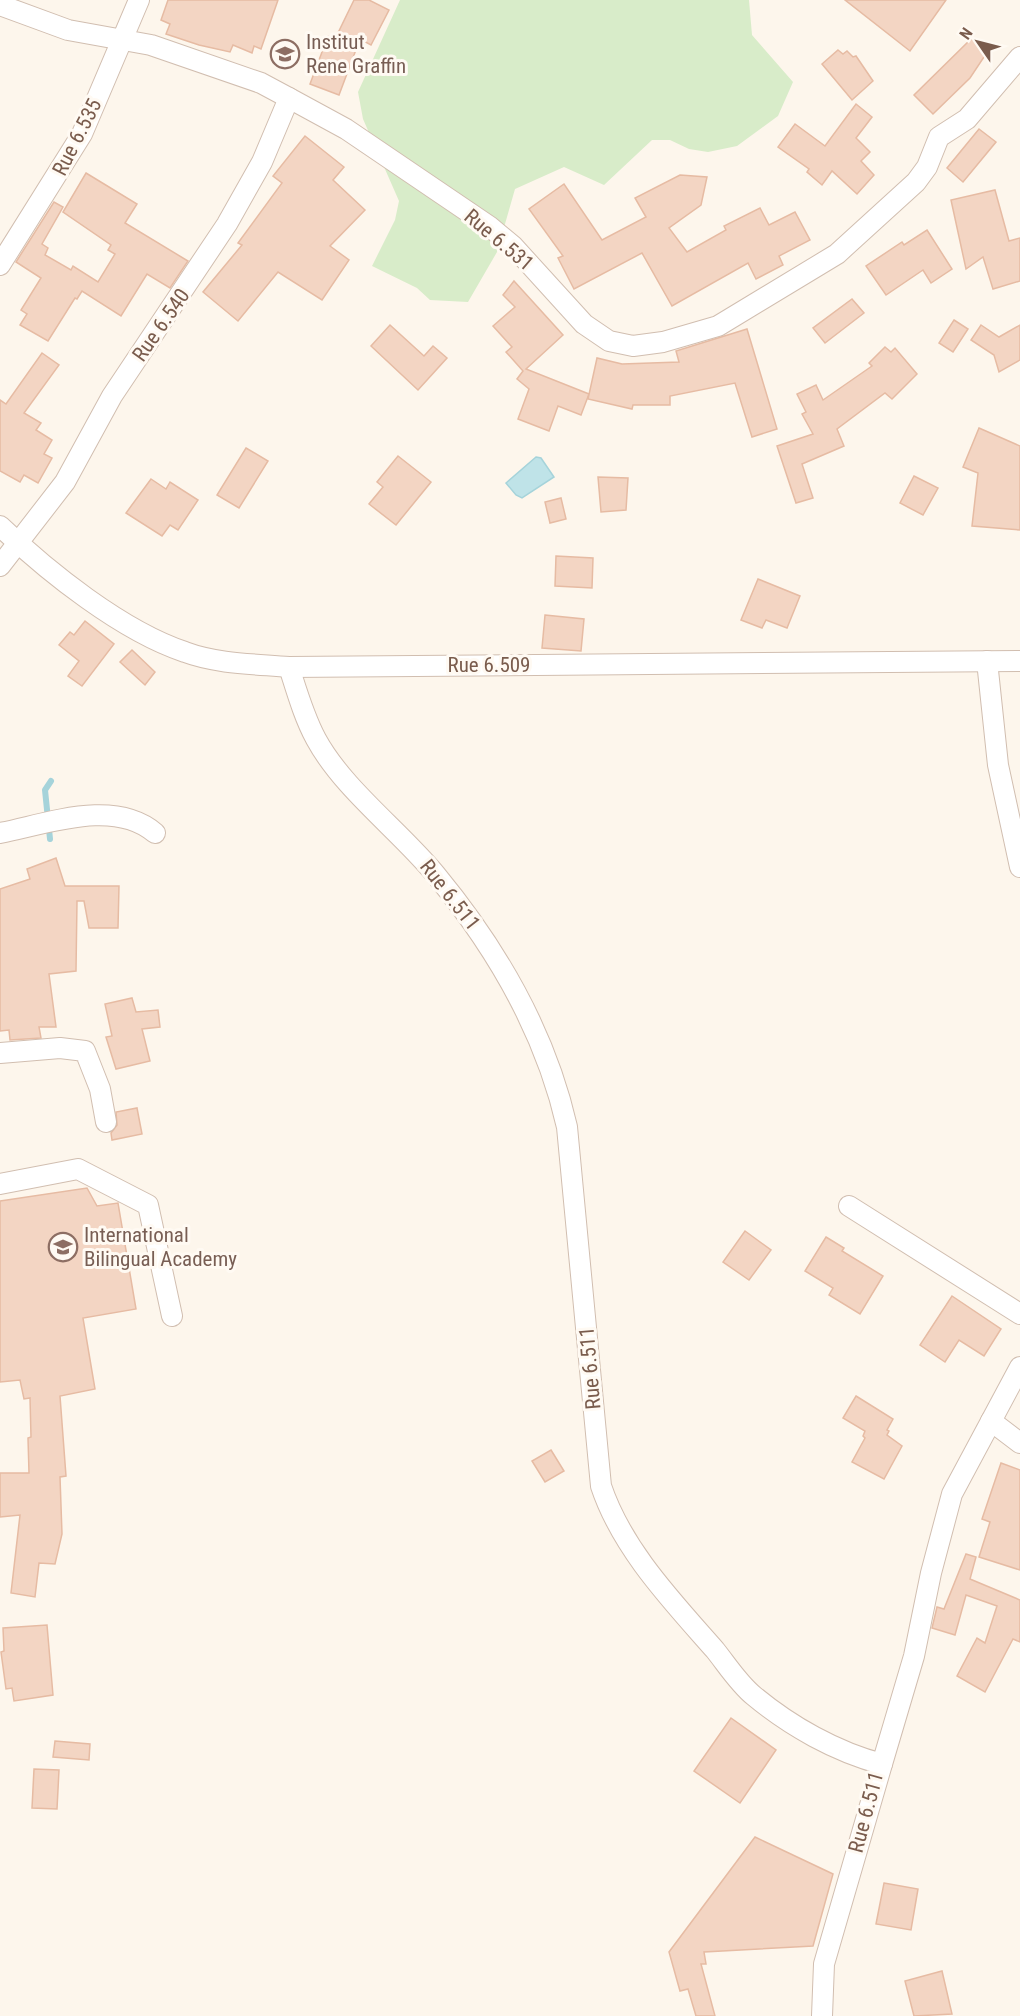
<svg xmlns="http://www.w3.org/2000/svg" width="1020" height="2016" font-family="'Roboto Condensed',sans-serif">
  <style>
    .green { fill: #d8ecc9 }
    .water { fill: #bfe3e8; stroke: #a5d3da; stroke-width: 1.5 }
    .lines { fill: none; stroke-linecap: round; stroke-linejoin: round }
    .stream { stroke: #a5d3da; stroke-width: 6 }
    .building { fill: #f3d5c3; stroke: #e6bba3; stroke-width: 1.5 }
    .street-casing { stroke: #d1beb0; stroke-width: 22 }
    .street { stroke: #fff; stroke-width: 20 }
    .labels { text-anchor: middle; dominant-baseline: central; stroke-width: 6; stroke-linejoin: round; paint-order: stroke }
    .education-label { font-size: 21px; fill: #785e54; stroke: #fffaf3; text-anchor: start }
    .street-label { font-size: 21px; fill: #7a5c4d; stroke: #fffaf3 }
  </style>
  <rect width="100%" height="100%" fill="#fdf6ec"/>
  <!-- green -->
  <path class="green" d="M400,0H749L752,35L793,82L778,116L737,146L708,152L689,149L670,140H652L604,185L564,167L515,189L497,252L468,302L430,300L417,288L372,266L395,220L399,201L363,119L358,92Z"/>
  <!-- water -->
  <path class="water" d="M536,457L541,458L554,477L522,498L516,495L506,483Z"/>
  <g class="lines">
    <!-- stream -->
    <path class="stream" d="M50,839L45,790L51,781"/>
  </g>
  <!-- building -->
  <g class="building">
    <path d="M168,0H278L261,49L254,46L252,53L233,45L230,52L199,45L166,34L170,24L161,20Z"/>
    <path d="M354,0H369L389,10L371,45L360,39L339,95L310,84L328,36L335,39Z"/>
    <path d="M845,0H946L910,51Z"/>
    <path d="M971,39L988,51L970,78L933,114L914,95Z"/>
    <path d="M838,50L843,54L847,51L853,57L856,56L873,81L852,100L822,64Z"/>
    <path d="M856,104L872,117L856,138L870,152L861,161L874,175L857,194L832,171L822,185L807,172L809,169L778,147L795,124L825,146Z"/>
    <path d="M979,129L996,142L963,182L947,168Z"/>
    <path d="M305,136L344,167L333,180L365,210L330,246L349,260L322,300L278,272L238,321L203,292L242,245L238,243L282,183L273,176Z"/>
    <path d="M86,173L137,204L125,223L188,261L170,288L147,274L121,316L82,291L77,299L75,298L48,341L20,325L27,314L21,310L41,278L16,262L54,202L63,207L42,244L48,248L45,255L71,270L73,266L98,282L115,254L108,250L111,245L63,212Z"/>
    <path d="M680,175L707,177L701,205L669,228L687,252L726,230L724,226L760,208L769,225L795,212L810,240L779,256L783,265L756,279L748,263L672,306L642,253L574,289L558,258L563,256L529,209L564,184L602,240L646,217L635,198Z"/>
    <path d="M995,190L1009,241L1020,238V281L993,289L983,257L966,269L951,200Z"/>
    <path d="M927,230L952,269L931,283L923,270L886,295L866,266L902,242L904,245Z"/>
    <path d="M514,281L563,335L526,369L589,394L581,415L558,406L549,431L518,419L529,389L517,379L523,371L506,352L512,347L493,326L515,307L503,295Z"/>
    <path d="M852,299L864,313L825,343L813,328Z"/>
    <path d="M954,320L968,329L953,352L939,343Z"/>
    <path d="M390,325L424,356L433,346L447,358L418,390L371,346Z"/>
    <path d="M981,325L999,337L1020,325V360L999,372L994,355L971,340Z"/>
    <path d="M747,329L777,429L752,437L735,383L670,396V405H633L632,409L588,399L597,358L622,364L679,362L676,351Z"/>
    <path d="M885,347L891,352L895,348L917,374L892,399L885,393L837,429L844,446L802,464L813,498L796,503L777,446L813,434L802,414L806,412L797,394L816,385L823,400L872,366L869,363Z"/>
    <path d="M42,353L59,365L24,413L41,423L36,430L52,440L44,454L52,458L38,483L24,475L20,482L0,471V400L6,404Z"/>
    <path d="M979,428L1020,446V530L972,526L978,473L963,467Z"/>
    <path d="M246,448L268,461L239,508L217,495Z"/>
    <path d="M398,456L431,482L396,525L369,504L383,487L377,482Z"/>
    <path d="M914,476L938,488L923,515L900,503Z"/>
    <path d="M598,477L628,478L626,510L601,512Z"/>
    <path d="M151,479L166,489L170,482L198,500L178,530L170,525L162,536L126,513Z"/>
    <path d="M561,498L566,519L550,523L545,502Z"/>
    <path d="M556,556L593,558L592,588L555,586Z"/>
    <path d="M758,579L800,596L787,628L766,620L762,628L741,620Z"/>
    <path d="M545,615L584,619L581,651L542,648Z"/>
    <path d="M85,621L114,644L82,686L68,676L79,661L59,645L70,632L74,635Z"/>
    <path d="M132,650L155,672L145,685L120,662Z"/>
    <path d="M56,858L65,886H119L118,928H89L84,901H77L76,971L49,974L56,1027H39L41,1038L10,1040L9,1030L0,1031V889L30,879L27,869Z"/>
    <path d="M132,998L136,1012L158,1010L160,1027L142,1029L150,1061L116,1069L106,1037L112,1036L105,1004Z"/>
    <path d="M137,1108L142,1134L112,1140L111,1133L117,1125L116,1112Z"/>
    <path d="M87,1188L97,1206L118,1203L136,1309L83,1318L95,1389L60,1396L66,1476L60,1477L62,1534L55,1564L39,1563L35,1597L11,1593L20,1515L0,1517V1473H29L28,1438L31,1437L30,1398L24,1399L20,1380L0,1382V1201Z"/>
    <path d="M745,1231L771,1250L749,1280L723,1262Z"/>
    <path d="M826,1237L844,1248L842,1251L883,1276L860,1314L829,1295L833,1288L805,1271Z"/>
    <path d="M952,1296L1001,1329L984,1356L959,1340L945,1362L920,1345Z"/>
    <path d="M856,1396L893,1419L887,1430L889,1431L887,1435L902,1446L884,1479L852,1462L865,1438L863,1436L865,1431L843,1418Z"/>
    <path d="M551,1450L564,1471L545,1482L532,1461Z"/>
    <path d="M1001,1463L1020,1470V1570L979,1557L990,1522L982,1519Z"/>
    <path d="M966,1554L976,1557L970,1579L1020,1600V1642L1013,1639L985,1692L957,1676L977,1638L985,1643L997,1606L966,1595L955,1635L932,1628L937,1607L944,1609Z"/>
    <path d="M47,1625L53,1695L14,1701L12,1688L6,1689L1,1652L4,1651L3,1628Z"/>
    <path d="M731,1718L776,1750L740,1803L694,1771Z"/>
    <path d="M55,1741L90,1744L89,1760L53,1757Z"/>
    <path d="M34,1769L59,1770L57,1809L32,1808Z"/>
    <path d="M755,1837L833,1874L813,1946L704,1952L706,1964H701L715,2016H696L688,1989L680,1991L669,1952Z"/>
    <path d="M884,1883L918,1889L911,1930L876,1924Z"/>
    <path d="M942,1971L952,2014L914,2016L905,1981Z"/>
  </g>
  <g class="lines">
    <!-- street casing -->
    <g class="street-casing">
      <g id="street">
        <path d="M0,5L68,30L151,45L261,83L289,98L346,129L489,226L513,246L584,324L609,341L633,346L663,342L718,326L837,254L916,182L927,167L939,137L967,119L1020,57"/>
        <path d="M0,265L82,134L139,0"/>
        <path d="M0,526C48,572 122,631 185,652C217,664 255,664 289,667L1020,661"/>
        <path d="M0,566L65,482L112,396L227,224L262,162L289,98"/>
        <path d="M987,661L998,765L1020,867"/>
        <path d="M289,667C297,692 304,717 316,739C343,789 400,831 436,875C497,949 546,1034 567,1127L601,1486C622,1549 672,1601 715,1650C727,1665 739,1684 754,1696C790,1726 836,1752 882,1764L824,1964L822,2016"/>
        <path d="M0,833C47,824 114,798 155,833"/>
        <path d="M0,1053L60,1048L85,1051L100,1089L106,1122"/>
        <path d="M0,1184L78,1169L148,1205L172,1316"/>
        <path d="M849,1206L1020,1314"/>
        <path d="M991,1421L1020,1443"/>
        <path d="M882,1764L914,1656L931,1573L952,1494L1020,1367"/>
      </g>
    </g>
    <!-- street -->
    <use href="#street" class="street"/>
  </g>
  <!-- icons -->
  <defs>
    <g id="school-ring" transform="scale(1.5)"><circle r="9.5" fill="#fffaf3" stroke="#8d6e63" stroke-width="1.5"/><path d="M0-5L7-2L0 1L-7-2ZM-4 1L0 2.5L4 1V4Q0 6-4 4Z" fill="#8d6e63"/></g>
  </defs>
  <g fill-rule="evenodd">
    <use href="#school-ring" x="285" y="54"/>
    <use href="#school-ring" x="63" y="1247"/>
  </g>
  <g class="labels">
    <!-- education labels -->
    <g class="education-label">
      <text x="306" y="42">Institut<tspan x="306" dy="24">Rene Graffin</tspan></text>
      <text x="84" y="1235">International<tspan x="84" dy="24">Bilingual Academy</tspan></text>
    </g>
    <!-- street labels -->
    <g class="street-label">
      <text transform="translate(77 137) rotate(-63)">Rue 6.535</text>
      <text transform="translate(499 240) rotate(40)">Rue 6.531</text>
      <text transform="translate(161 325) rotate(-55)">Rue 6.540</text>
      <text x="489" y="665">Rue 6.509</text>
      <text transform="translate(450 895) rotate(52)">Rue 6.511</text>
      <text transform="translate(590 1368) rotate(-95)">Rue 6.511</text>
      <text transform="translate(866 1812) rotate(-75)">Rue 6.511</text>
    </g>
  </g>
  <!-- north arrow -->
  <g transform="translate(978 42) rotate(305)" stroke="#fffaf3" stroke-width="4.5" paint-order="stroke">
  <path d="M0-4.5L10 22L0 15L-10 22Z" fill="#7a5c4d"/>
  <text y="-9" font-size="16" font-weight="bold" text-anchor="middle" fill="#7a5c4d">N</text>
  </g>
</svg>
